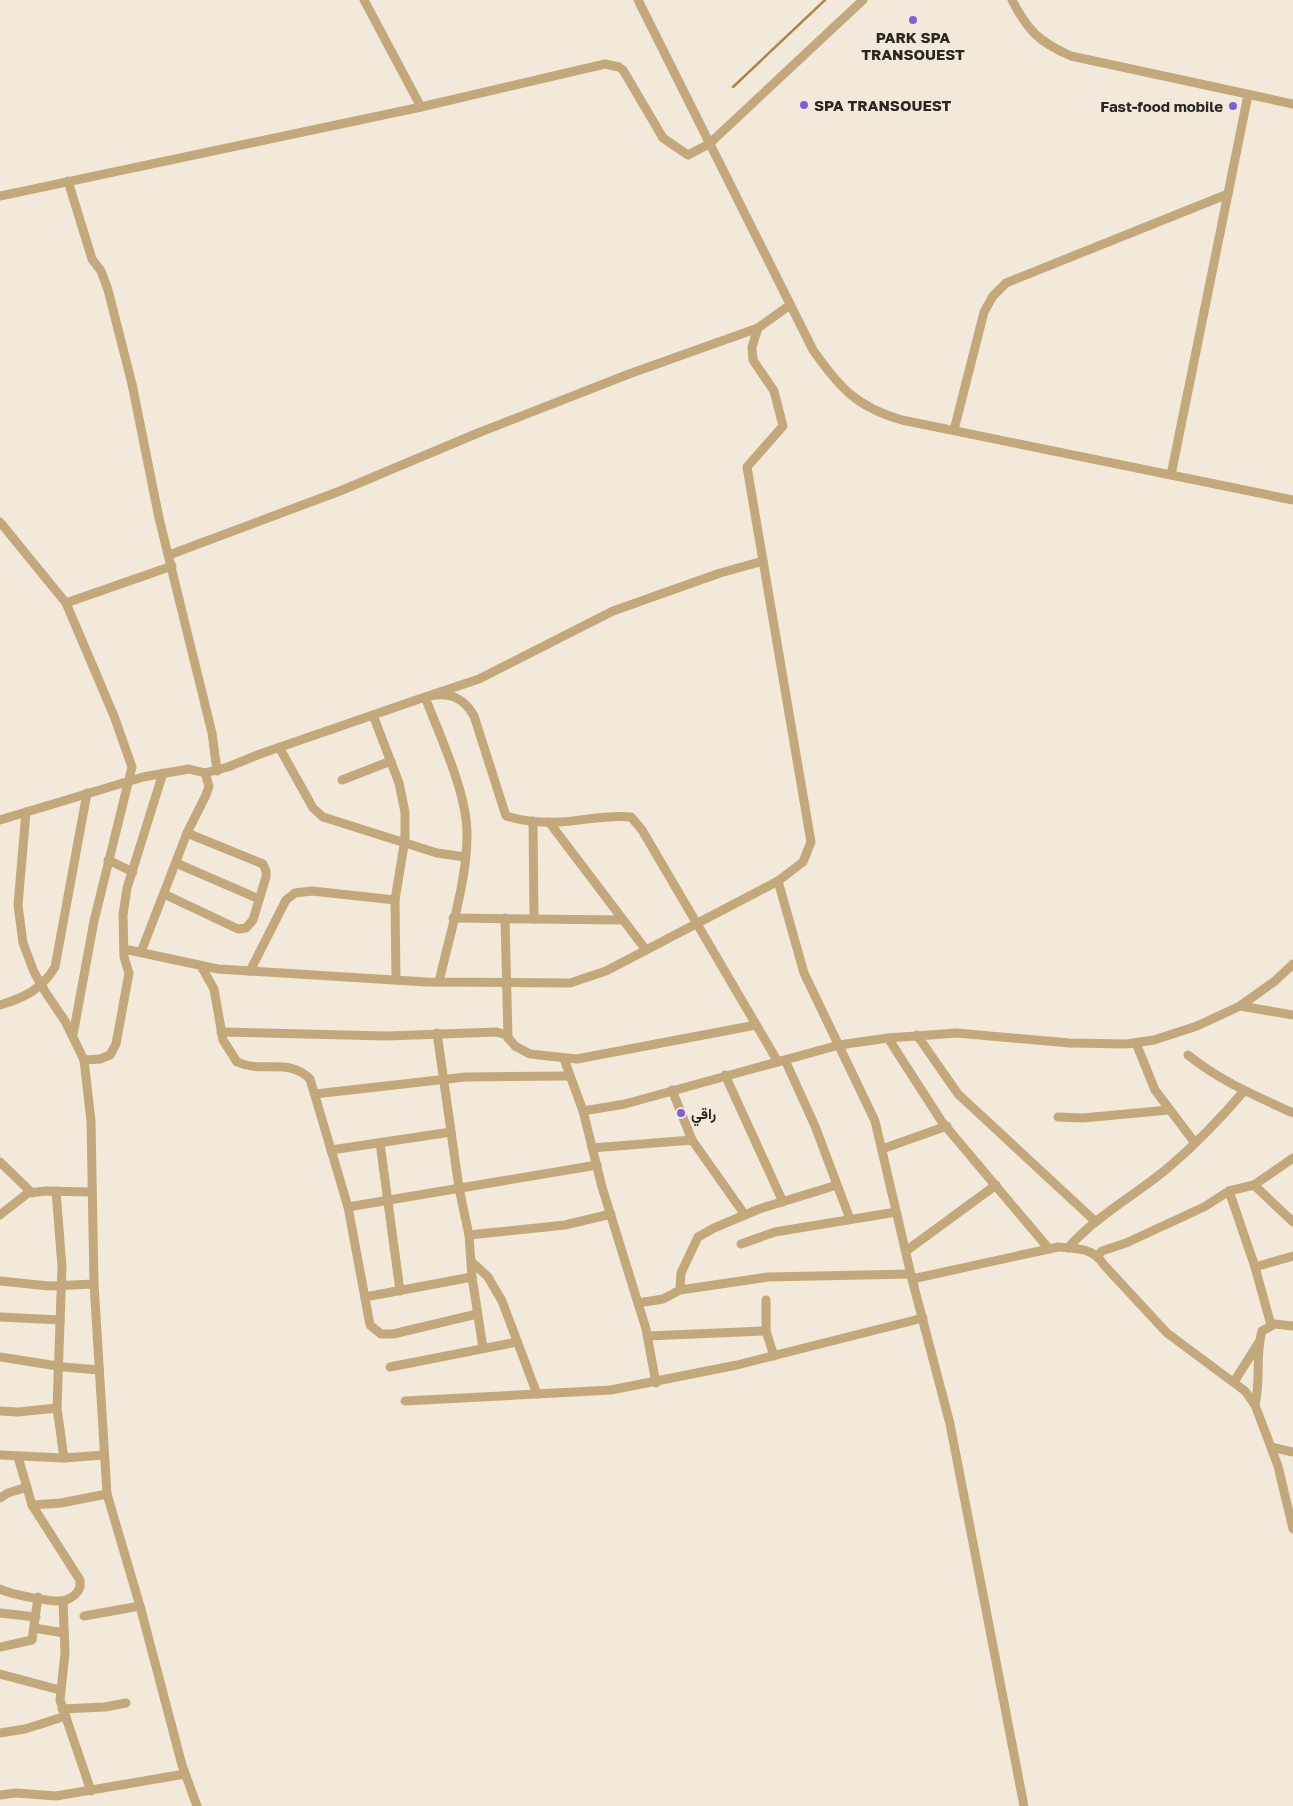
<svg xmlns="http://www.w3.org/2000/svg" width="1293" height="1806" font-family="'Golos Text',Vazirmatn,sans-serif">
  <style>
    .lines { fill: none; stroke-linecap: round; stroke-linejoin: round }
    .stream { stroke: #aa8748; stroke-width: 2.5 }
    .minor { stroke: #c3a87b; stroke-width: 9 }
    .poi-dot { fill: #7c5fd9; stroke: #f2e9db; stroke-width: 2 }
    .labels { text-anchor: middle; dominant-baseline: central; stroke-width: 5; stroke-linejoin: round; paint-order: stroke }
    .poi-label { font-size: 15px; font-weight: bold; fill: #2b2822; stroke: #f2e9db; text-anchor: start }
  </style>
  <rect width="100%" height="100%" fill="#f2e9db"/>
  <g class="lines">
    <!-- stream -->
    <path class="stream" d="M733,87L825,0"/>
    <!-- minor -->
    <g class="minor">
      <path d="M364,0L421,107"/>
      <path d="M638,0L813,350C839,387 856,407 902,420L1293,500"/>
      <path d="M1012,0C1028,31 1039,42 1071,56L1293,104"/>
      <path d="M68,181L92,259L101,271L108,290L132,384L159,518L212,733L217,771"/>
      <path d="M0,196L421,107L605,64L619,67L623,70L663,138L688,155L709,144L863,0"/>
      <path d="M954,430L984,312L993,296L1006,283L1228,194"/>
      <path d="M1171,475L1248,95"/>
      <path d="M0,522L66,603L114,716L132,767L94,921L73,1035"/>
      <path d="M169,555L340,491L478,433L629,374L758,328"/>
      <path d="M66,603L172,566"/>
      <path d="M373,715L399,783L405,812V839L395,900L396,980"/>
      <path d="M279,747L313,808L323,817L437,853L465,857"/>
      <path d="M205,773L228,767L260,754L425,697C447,691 463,696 474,716L506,816C523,821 542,823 560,822C584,821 607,814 631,817L642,830L778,1062"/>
      <path d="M342,780L391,761"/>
      <path d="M26,812L18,905L23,943L34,972L46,993L65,1021L84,1060L91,1121L94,1284L107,1494L140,1606L182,1765L197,1806"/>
      <path d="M0,820L143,777L189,769L205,773L209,786L206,795L187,833L141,952"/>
      <path d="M533,821L534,919"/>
      <path d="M549,822L646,950"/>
      <path d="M108,860L133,872"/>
      <path d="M176,863L259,899"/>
      <path d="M778,881L804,973L875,1121L912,1279L950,1424L1024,1806"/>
      <path d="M164,894L238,929L246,928L253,920L266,877V871L263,864L187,833"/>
      <path d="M453,918L622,920"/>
      <path d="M505,918L508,1038"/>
      <path d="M124,949L218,969L426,982L570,983L606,971L778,881L803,862L811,842L747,467L783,426L774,391L753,360L752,347L758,328L790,305"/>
      <path d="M201,966L214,989L223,1040L237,1062C264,1074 288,1057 310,1079L348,1207L370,1325L381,1334H393L477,1314"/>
      <path d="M250,971L286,900L295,893L312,891L395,900"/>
      <path d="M439,982C449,937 467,881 467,836C468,795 440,736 425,697L479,679L613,611L720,573L763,561"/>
      <path d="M0,1005C24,998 42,989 55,967L87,793"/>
      <path d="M1240,1006L1293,1015"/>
      <path d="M221,1032L387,1036L497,1032L506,1035L515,1046L530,1054L577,1059L756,1025"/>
      <path d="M437,1033L459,1188L469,1235L472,1277L483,1348"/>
      <path d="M917,1035L958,1094L1096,1222"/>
      <path d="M888,1038L942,1122L1049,1249"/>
      <path d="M1136,1043L1155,1090L1195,1143"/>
      <path d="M1188,1055C1220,1081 1256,1096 1293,1113"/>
      <path d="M564,1059L583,1111L602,1187L646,1329L656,1383"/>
      <path d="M84,1060L100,1059L110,1055L116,1044L129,973L124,957L123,915L127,888L163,773"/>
      <path d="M785,1060L815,1126L850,1219"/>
      <path d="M725,1075L783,1202"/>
      <path d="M672,1090L692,1140L745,1215"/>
      <path d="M315,1094L465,1077L570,1076"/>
      <path d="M583,1111L625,1104L839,1045L888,1038L957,1033L1070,1043L1126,1044L1154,1040L1197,1026L1240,1006L1275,981L1293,964"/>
      <path d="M1058,1117L1083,1118L1169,1110"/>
      <path d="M380,1143L400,1291"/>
      <path d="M592,1148L692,1140"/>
      <path d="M882,1149L947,1126"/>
      <path d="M331,1150L451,1132"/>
      <path d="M0,1162L32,1193"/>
      <path d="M1254,1185L1293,1222"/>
      <path d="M56,1191L62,1267L57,1408L64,1458"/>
      <path d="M1229,1191L1255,1267L1293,1256"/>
      <path d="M348,1207L597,1165"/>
      <path d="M0,1215L28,1193L46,1191L92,1192"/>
      <path d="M469,1235L565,1225L611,1214"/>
      <path d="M741,1244L775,1232L896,1212"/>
      <path d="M1068,1248C1097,1215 1136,1195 1169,1167C1196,1144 1221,1118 1244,1091"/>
      <path d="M906,1251L996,1185"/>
      <path d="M1098,1255L1102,1251L1126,1243L1204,1207L1229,1191L1254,1185L1293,1158"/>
      <path d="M472,1262L488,1277L502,1301L537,1394"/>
      <path d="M1255,1267L1271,1325"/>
      <path d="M912,1279L1058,1247C1077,1248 1093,1248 1104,1265L1167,1333L1245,1391L1255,1405L1278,1466L1293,1529"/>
      <path d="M0,1281L49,1286L94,1284"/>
      <path d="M680,1290L681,1273L698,1237L714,1228L759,1209L837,1185"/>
      <path d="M365,1297L472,1277"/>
      <path d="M766,1300V1331L774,1356"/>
      <path d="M638,1303L663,1299L680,1290L768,1277L911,1274"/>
      <path d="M0,1317L60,1320"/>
      <path d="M647,1336L766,1331"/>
      <path d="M0,1357L64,1367L99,1370"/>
      <path d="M390,1367L517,1342"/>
      <path d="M1234,1382L1259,1342"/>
      <path d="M405,1401L611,1390L737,1365L923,1318"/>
      <path d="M1255,1405C1261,1381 1255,1355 1262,1331L1275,1324L1293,1326"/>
      <path d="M0,1411L18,1412L57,1408"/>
      <path d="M1271,1447L1293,1452"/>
      <path d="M0,1455L64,1458L104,1455"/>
      <path d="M0,1498L8,1493L27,1487"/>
      <path d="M32,1505L61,1503L107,1494"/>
      <path d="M0,1589C10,1594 56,1604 66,1600C72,1598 78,1593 80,1587V1580L32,1505L18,1457"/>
      <path d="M63,1601L65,1653L60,1700L91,1791"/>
      <path d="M0,1613L36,1617"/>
      <path d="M84,1616L140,1606"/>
      <path d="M34,1628L64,1633"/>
      <path d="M0,1647L32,1640L38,1597"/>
      <path d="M0,1674L60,1690"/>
      <path d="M62,1709L105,1707L126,1703"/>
      <path d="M0,1733L25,1729L66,1716"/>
      <path d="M0,1795L16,1793L56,1796L185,1774"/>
    </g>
  </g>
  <!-- markers -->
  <g class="poi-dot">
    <circle cx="913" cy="20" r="5"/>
    <circle cx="804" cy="105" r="5"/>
    <circle cx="1233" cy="106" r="5"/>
    <circle cx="681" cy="1113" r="5"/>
  </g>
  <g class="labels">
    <!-- poi labels -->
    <g class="poi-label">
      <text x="913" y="37" text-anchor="middle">PARK SPA<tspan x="913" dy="17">TRANSOUEST</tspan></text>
      <text x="814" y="105">SPA TRANSOUEST</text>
      <text x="1223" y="106" text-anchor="end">Fast-food mobile</text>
      <text x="691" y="1113">راقي</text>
    </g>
  </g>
</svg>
